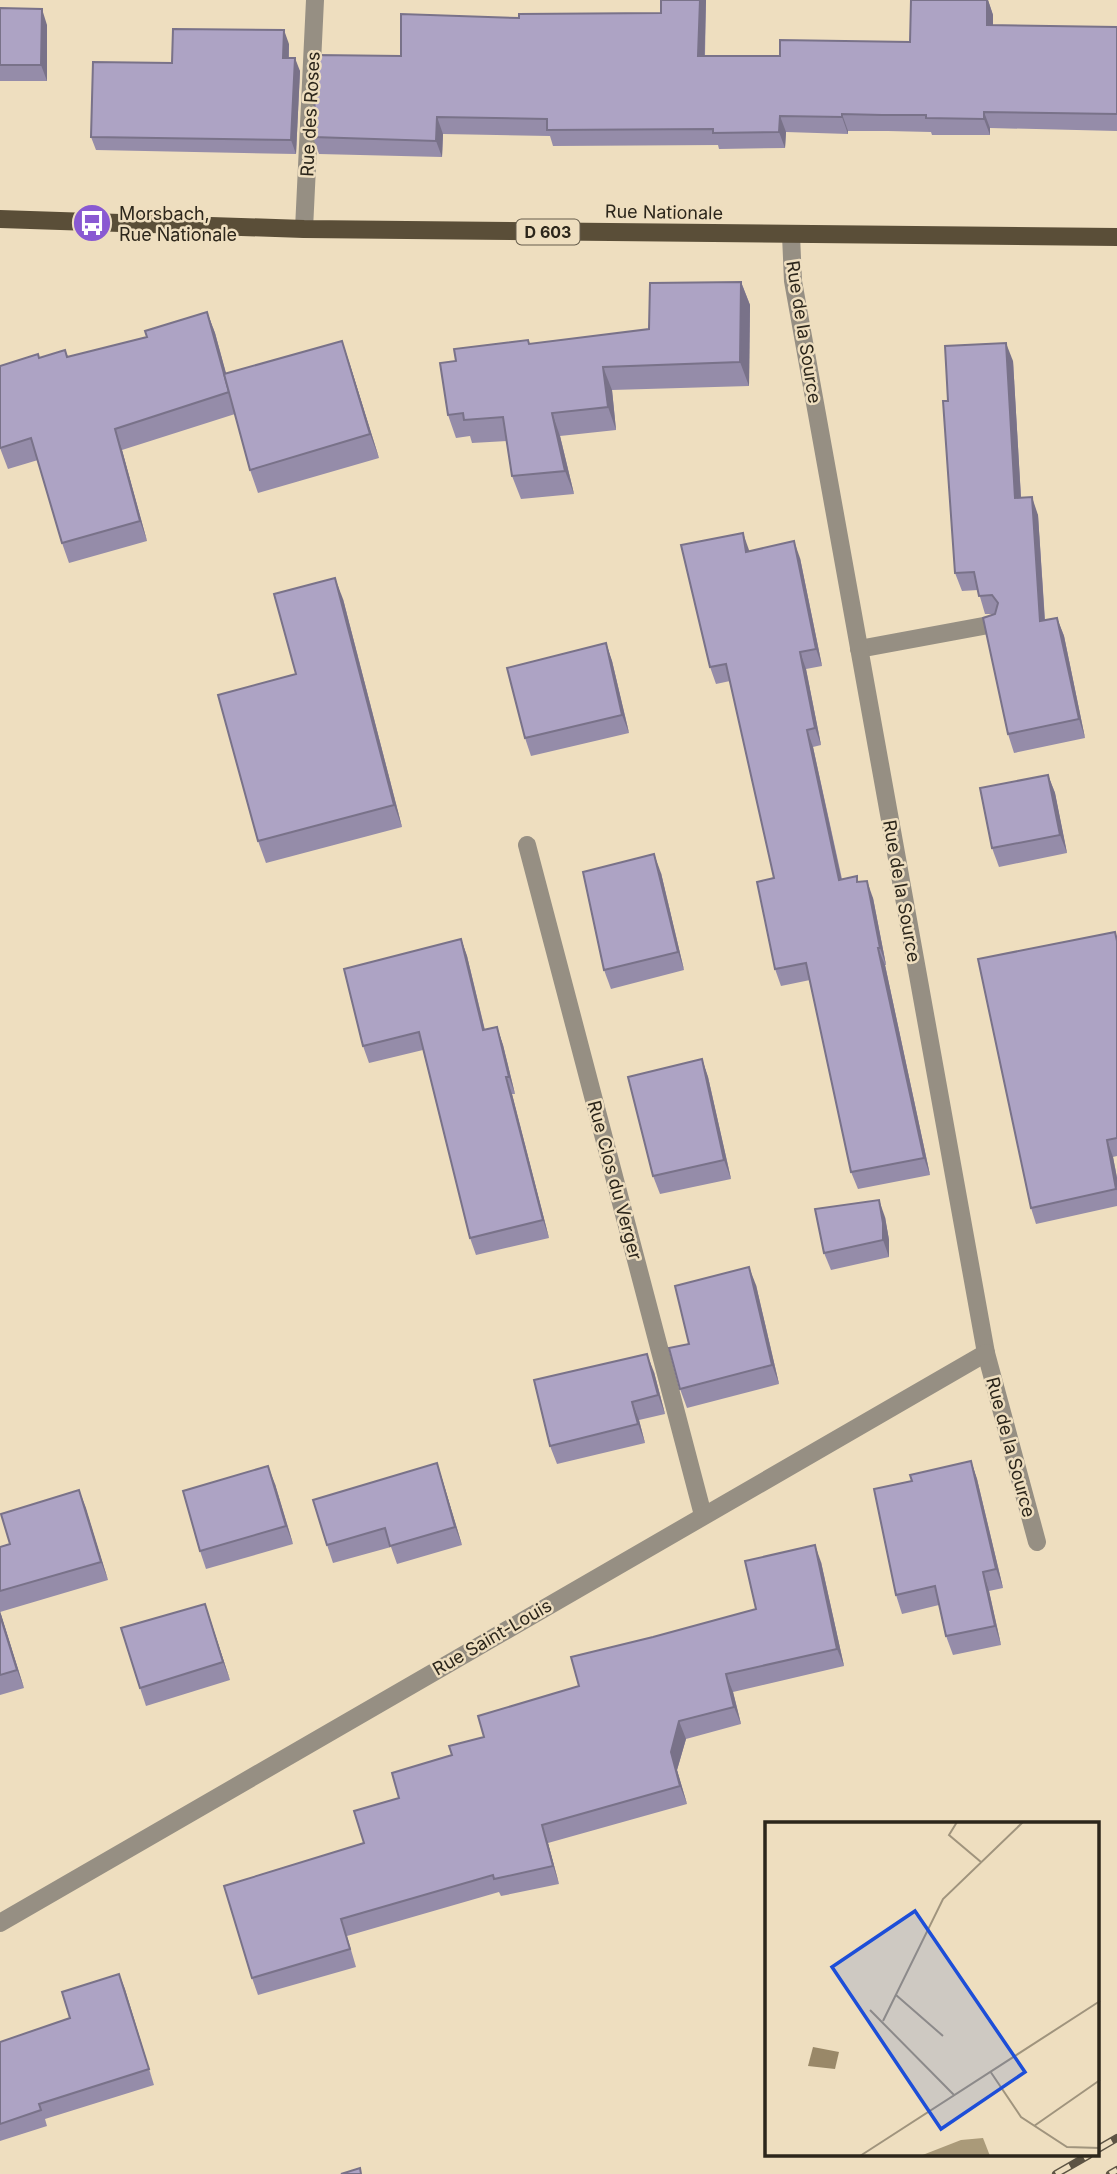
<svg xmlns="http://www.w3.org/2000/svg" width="1117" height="2174" font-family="Inter,sans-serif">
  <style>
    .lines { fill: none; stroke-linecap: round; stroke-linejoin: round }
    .lane { stroke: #968f83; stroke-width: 18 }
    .street { stroke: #968f83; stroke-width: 18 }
    .primary { stroke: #5a4e38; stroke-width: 18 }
    .rail-casing { stroke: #5d5444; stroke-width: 8 }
    .rail { stroke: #eedebf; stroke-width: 5; stroke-dasharray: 16; stroke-linecap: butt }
    .wall { fill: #958ca9 }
    .shaded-wall { fill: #797289 }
    .building { fill: #ada3c4; stroke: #797289; stroke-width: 2 }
    .labels { text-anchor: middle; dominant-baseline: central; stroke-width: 5; stroke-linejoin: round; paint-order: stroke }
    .shield { fill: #eedebf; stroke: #665d4c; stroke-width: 2 }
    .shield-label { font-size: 16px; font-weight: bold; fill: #2c261b }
    .street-label { font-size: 18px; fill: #2c261b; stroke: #eedebf }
    .poi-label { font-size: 18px; fill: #2c261b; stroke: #eedebf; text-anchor: start }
    .inset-road { fill: none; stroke: #a0947d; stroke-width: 2 }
    .view { fill: #1d4ed8; fill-opacity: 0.15; stroke: #1d4ed8; stroke-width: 3.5 }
    .inset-edge { fill: none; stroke: #2c261b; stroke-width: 3.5 }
  </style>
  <rect width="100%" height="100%" fill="#eedebf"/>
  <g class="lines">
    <!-- lane -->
    <path class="lane" d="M859,649L994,624"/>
    <!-- street -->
    <g class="street">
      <path d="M304,229L315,0"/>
      <path d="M791,235L793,281L986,1353L1037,1542"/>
      <path d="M527,845L703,1515"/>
      <path d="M0,1923L986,1353"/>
    </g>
    <!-- primary -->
    <path class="primary" d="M0,219L304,229L1117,237"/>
    <!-- rail casing -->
    <g class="rail-casing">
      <g id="rail">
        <path d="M1098,2149L1117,2138"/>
        <path d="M1056,2174L1089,2155"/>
        <path d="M1110,2174L1117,2170"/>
      </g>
    </g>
    <!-- rail -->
    <use href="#rail" class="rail"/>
  </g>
  <!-- wall -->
  <g class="wall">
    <path d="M661,0H706L705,56H780L910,42L988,0L993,15V25L1117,27V131L990,128V135H932L931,132L888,131H848V134L786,132L785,148L719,149L718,145L553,146L550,136L443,134L442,157L319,154L313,137L401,56L519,18L661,13Z"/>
    <path d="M0,8L47,25V81H0Z"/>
    <path d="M289,44V58L300,71L296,154L96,150L91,137L172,63Z"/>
    <path d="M741,282L750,305L749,386L612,390L616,430L560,436L574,494L521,499L512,476L507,441L472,443L470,436L456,438L448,415L456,361L529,344L649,329Z"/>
    <path d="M207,312L215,333L226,374L342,341L350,365L379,458L258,493L250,470L235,414L122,450L147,541L69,563L62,543L38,460L8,469L0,448L40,358L65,350L68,357L147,337Z"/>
    <path d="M1013,361L1021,497L1038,515L1045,620L1057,618L1064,636L1085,738L1014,753L1008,734L995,614H985L978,590L962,591L955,573L948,401Z"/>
    <path d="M749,551L800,558L822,666L806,669L821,745L813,747L842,879L859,881L873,898L886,965H885L930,1175L858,1189L851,1172L810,980L781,986L775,969L774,878L730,681L716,684L710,667Z"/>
    <path d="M343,599L402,827L266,863L258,841L296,674Z"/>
    <path d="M606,643L612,661L629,733L531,756L525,738Z"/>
    <path d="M1048,775L1055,793L1067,853L999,867L992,848Z"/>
    <path d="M661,873L684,970L611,989L604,970Z"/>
    <path d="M1115,932L1117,937V1156L1113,1157L1117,1178V1206L1036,1224L1031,1208Z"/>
    <path d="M461,939L467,956L485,1030L497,1027L503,1045L515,1094H512L549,1238L476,1255L470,1238L423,1050L369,1063L363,1046Z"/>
    <path d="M702,1059L708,1077L731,1179L660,1194L653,1176Z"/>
    <path d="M885,1217L889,1240V1257L831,1270L824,1253Z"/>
    <path d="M756,1285L779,1384L687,1408L680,1389L689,1344Z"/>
    <path d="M654,1372L665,1414L639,1420L645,1443L557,1464L550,1446Z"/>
    <path d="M971,1461L977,1479L1003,1588L989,1591L1001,1645L953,1655L946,1636L939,1605L902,1614L896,1595L912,1481Z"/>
    <path d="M437,1463L443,1482L462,1545L397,1564L391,1547L333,1563L327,1545Z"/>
    <path d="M275,1484L293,1544L206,1569L200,1551Z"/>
    <path d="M79,1490L108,1580L0,1612L24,1688L0,1695V1547L10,1544Z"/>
    <path d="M821,1562L844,1666L733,1692L741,1724L686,1739L677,1770L687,1804L548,1843L559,1884L501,1896L499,1892L347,1936L356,1967L258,1995L252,1978L399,1798L452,1755L484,1737L579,1686L653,1637L756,1609Z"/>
    <path d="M205,1604L230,1680L146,1706L140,1688Z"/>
    <path d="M119,1974L154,2085L45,2119L47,2126L0,2141V2042L70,2018Z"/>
  </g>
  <!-- shaded-wall -->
  <g class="shaded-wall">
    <path d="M700,0H706L704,73L698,56Z"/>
    <path d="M988,0L993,15V41L987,25Z"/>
    <path d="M42,9L47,25V81L41,65Z"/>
    <path d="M284,30L289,44L288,71L283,58Z"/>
    <path d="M295,58L300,71L296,154L291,140Z"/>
    <path d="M984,112L990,128V135L984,119Z"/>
    <path d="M842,114L848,131V134L842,117Z"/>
    <path d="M780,116L786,132L785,148L779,132Z"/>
    <path d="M437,117L443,134L442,157L436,141Z"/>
    <path d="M741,282L750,305L749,386L740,362Z"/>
    <path d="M207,312L215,333L237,413L229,392Z"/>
    <path d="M342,341L350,365L379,458L370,434Z"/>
    <path d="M1006,343L1013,361L1022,516L1015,498Z"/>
    <path d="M603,367L612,390L616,430L608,407Z"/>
    <path d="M552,413L560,436L574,494L565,471Z"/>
    <path d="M115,429L122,450L147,541L140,521Z"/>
    <path d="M1032,497L1038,515L1046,640L1040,621Z"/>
    <path d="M743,533L749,550L753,569L746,552Z"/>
    <path d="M794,541L800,558L822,666L816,649Z"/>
    <path d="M335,578L343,599L402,827L394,805Z"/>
    <path d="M1057,618L1064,636L1085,738L1079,719Z"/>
    <path d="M606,643L612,661L629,733L622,715Z"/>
    <path d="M800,652L806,669L821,745L815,728Z"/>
    <path d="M807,730L813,747L845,896L839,880Z"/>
    <path d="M1048,775L1055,793L1067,853L1060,835Z"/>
    <path d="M654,854L661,873L684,970L678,952Z"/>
    <path d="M867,881L873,898L886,965L880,948Z"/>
    <path d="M461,939L467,956L489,1048L483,1030Z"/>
    <path d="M878,948L885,965L930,1175L924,1158Z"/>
    <path d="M497,1027L503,1045L515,1094L509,1077Z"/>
    <path d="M702,1059L708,1077L731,1179L724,1160Z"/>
    <path d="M506,1077L512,1094L549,1238L543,1220Z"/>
    <path d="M1107,1140L1113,1157L1117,1178V1191Z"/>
    <path d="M879,1200L885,1217L889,1240V1257L883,1240Z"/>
    <path d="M749,1267L756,1285L779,1384L772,1365Z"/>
    <path d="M647,1354L654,1372L665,1414L658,1395Z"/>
    <path d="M632,1402L639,1420L645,1443L638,1424Z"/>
    <path d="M971,1461L977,1479L1003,1588L996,1569Z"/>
    <path d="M437,1463L443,1482L462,1545L455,1527Z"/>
    <path d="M268,1466L275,1484L293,1544L286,1526Z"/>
    <path d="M79,1490L86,1508L108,1580L101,1562Z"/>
    <path d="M815,1545L821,1562L844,1666L837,1649Z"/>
    <path d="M983,1572L989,1591L1001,1645L995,1626Z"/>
    <path d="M205,1604L211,1622L230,1680L223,1662Z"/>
    <path d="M0,1611L24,1688L17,1670L0,1615Z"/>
    <path d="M726,1674L733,1692L741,1724L734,1707Z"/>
    <path d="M679,1721L686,1739L677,1770L687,1804L680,1786L671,1752Z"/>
    <path d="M542,1825L548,1843L559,1884L553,1866Z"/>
    <path d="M119,1974L125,1989L154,2085L149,2069Z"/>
  </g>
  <!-- building -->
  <g class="building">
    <path d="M661,0H700L698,56H780V40L910,42L911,0H987V25L1117,27V114L984,112V119L926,118V115H882L842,114V117L780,116L779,132L713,133V129L547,130V119L437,117L436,141L313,137L317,55L401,56V14L519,18V14L661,13Z"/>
    <path d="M0,8L42,9L41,65H0Z"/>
    <path d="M173,29L284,30L283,58H295L291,140L91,137L93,62L172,63Z"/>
    <path d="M741,282L740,362L603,367L608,407L552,413L565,471L512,476L503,417L464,420L463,413L448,415L440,363L456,361L454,349L528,340L529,344L649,329L650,283Z"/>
    <path d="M207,312L229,392L115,429L140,521L62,543L31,438L0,448V366L38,354L39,358L65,350L67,357L147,337L145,331Z"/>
    <path d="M342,341L370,434L250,470L224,374Z"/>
    <path d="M1006,343L1015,498L1032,497L1040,621L1057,618L1079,719L1008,734L983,618L995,614L998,603L992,595L979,596L974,572L955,573L943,401H948L945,346Z"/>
    <path d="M743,533L746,552L794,541L816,649L800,652L815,728L807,730L839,880L857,876V882L867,881L880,948H878L924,1158L851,1172L806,963L775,969L757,882L774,878L726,664L710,667L681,545Z"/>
    <path d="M335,578L394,805L258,841L218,695L296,674L274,594Z"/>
    <path d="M606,643L622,715L525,738L507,668Z"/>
    <path d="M1048,775L1060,835L992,848L980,788Z"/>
    <path d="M654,854L678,952L604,970L583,872Z"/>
    <path d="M1115,932L1117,941V1138L1107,1140L1116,1189L1031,1208L978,959Z"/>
    <path d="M461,939L483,1030L497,1027L509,1077H506L543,1220L470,1238L419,1032L363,1046L344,969Z"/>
    <path d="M702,1059L724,1160L653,1176L628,1077Z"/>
    <path d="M879,1200L883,1223V1240L824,1253L815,1209Z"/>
    <path d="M749,1267L772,1365L680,1389L669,1348L689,1344L675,1286Z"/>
    <path d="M647,1354L658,1395L632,1402L638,1424L550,1446L534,1380Z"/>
    <path d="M971,1461L996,1569L983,1572L995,1626L946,1636L935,1586L896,1595L874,1489L912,1481L910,1475Z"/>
    <path d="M437,1463L455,1527L390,1546L385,1528L327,1545L313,1500Z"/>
    <path d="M268,1466L286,1526L200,1551L183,1491Z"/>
    <path d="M79,1490L101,1562L0,1591V1547L10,1544L1,1514Z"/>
    <path d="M815,1545L837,1649L726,1674L734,1707L679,1721L671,1752L680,1786L542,1825L553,1866L494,1879L493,1875L341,1919L350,1949L252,1978L224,1886L364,1843L354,1811L399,1798L392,1773L452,1755L449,1746L484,1737L478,1716L579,1686L571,1657L653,1637L756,1609L745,1561Z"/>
    <path d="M205,1604L223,1662L140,1688L121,1628Z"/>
    <path d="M0,1615L17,1670L0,1675Z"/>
    <path d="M119,1974L149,2069L39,2104L41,2110L0,2124V2042L70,2018L62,1992Z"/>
    <path d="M360,2168L361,2174H341Z"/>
  </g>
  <!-- icons -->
  <defs>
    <g id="bus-disc" transform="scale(2.0125)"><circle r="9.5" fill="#8959d2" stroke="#eedebf"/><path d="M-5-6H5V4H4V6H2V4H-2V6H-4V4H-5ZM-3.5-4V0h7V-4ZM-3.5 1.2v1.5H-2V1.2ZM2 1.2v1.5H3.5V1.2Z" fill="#fff"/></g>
  </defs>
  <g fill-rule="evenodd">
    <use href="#bus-disc" x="92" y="223"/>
  </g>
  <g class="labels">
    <!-- shield labels -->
    <rect class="shield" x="516.5" y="219.5" width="63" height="25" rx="5"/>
    <g class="shield-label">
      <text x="548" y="232">D 603</text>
    </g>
    <!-- street labels -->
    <g class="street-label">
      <text transform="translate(310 114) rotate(-87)">Rue des Roses</text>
      <text transform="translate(664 212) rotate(1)">Rue Nationale</text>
      <text transform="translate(804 332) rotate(81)">Rue de la Source</text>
      <text transform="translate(902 891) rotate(80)">Rue de la Source</text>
      <text transform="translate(615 1180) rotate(75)">Rue Clos du Verger</text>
      <text transform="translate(1011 1447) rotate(75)">Rue de la Source</text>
      <text transform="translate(492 1637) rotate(-30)">Rue Saint-Louis</text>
    </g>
    <!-- poi labels -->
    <g class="poi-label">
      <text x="119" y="213">Morsbach,<tspan x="119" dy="21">Rue Nationale</tspan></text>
    </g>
  </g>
  <!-- overview -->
  <g transform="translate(765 1822)">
    <rect width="334" height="334" fill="#eedebf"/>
    <path d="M218,316L225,334H155L196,318Z" fill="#aa9a79"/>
    <path d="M48,225L74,230L70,247L43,244Z" fill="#998868"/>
    <path class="inset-road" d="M192,0L184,13L216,40M131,173L178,214M105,188L189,273M118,199L178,77L258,0M225,249L256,295L302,325L335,326M269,304L335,258M95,334L335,179"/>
    <path class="view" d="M150,89L260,250L176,307L67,145Z"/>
    <rect width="334" height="334" class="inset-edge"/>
  </g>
</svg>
